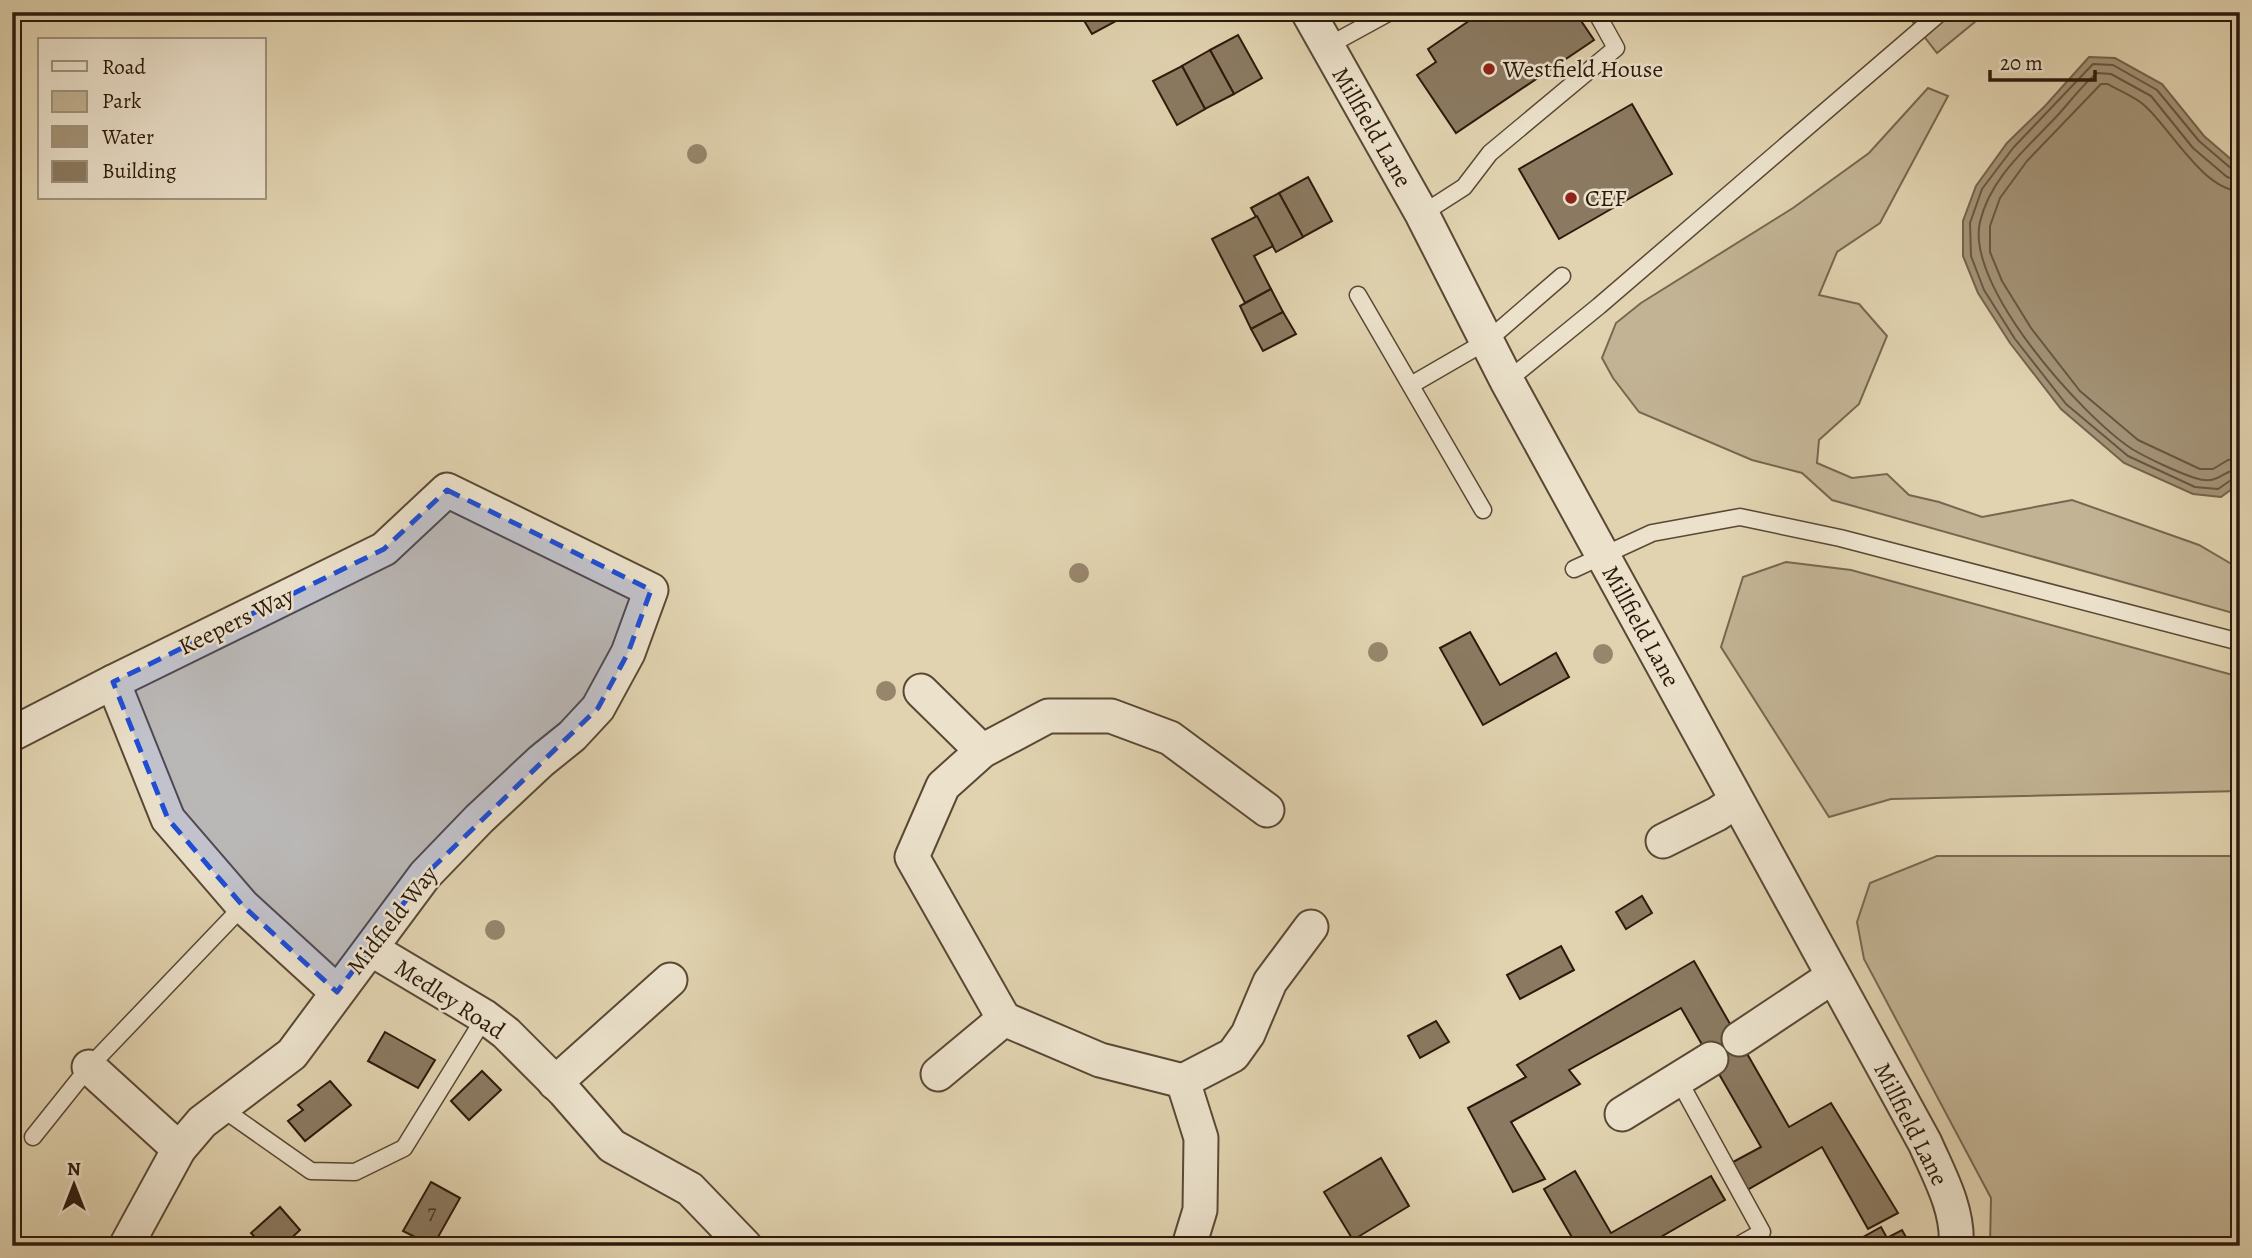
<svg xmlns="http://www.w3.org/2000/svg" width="2252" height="1258" font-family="Alegreya,serif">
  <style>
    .green { fill: #c2b394; stroke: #786650; stroke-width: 2 }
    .water { fill: #a49478; stroke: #74634c; stroke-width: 2 }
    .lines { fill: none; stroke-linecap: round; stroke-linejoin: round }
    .shore { stroke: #685642; stroke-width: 2 }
    .building { fill: #8b7a61; stroke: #2d190b; stroke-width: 2 }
    .lane-casing { stroke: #5a4834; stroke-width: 19 }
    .street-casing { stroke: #5a4834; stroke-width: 37 }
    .path { stroke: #2d190b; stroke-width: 4.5; stroke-dasharray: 5 3.5; stroke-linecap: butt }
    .lane { stroke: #ece2cc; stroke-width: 16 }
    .street { stroke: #ece2cc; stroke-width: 33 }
    .tree { fill: #97866c }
    .marked { fill: #1d4ed8; fill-opacity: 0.2; stroke: #1d4ed8; stroke-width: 5; stroke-dasharray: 14 9; stroke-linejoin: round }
    .poi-dot { fill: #8f2418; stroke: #ece2cc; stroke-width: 2.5 }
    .labels { text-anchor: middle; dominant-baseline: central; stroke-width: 5; stroke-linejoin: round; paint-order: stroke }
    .number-label { font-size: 21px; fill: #443120 }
    .poi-label { font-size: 24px; fill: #2d190b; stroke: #ece2cc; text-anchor: start }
    .street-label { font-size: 24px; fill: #2d190b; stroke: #ece2cc }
  </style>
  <rect width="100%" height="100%" fill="#e1d3b0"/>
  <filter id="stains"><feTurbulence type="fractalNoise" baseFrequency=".00286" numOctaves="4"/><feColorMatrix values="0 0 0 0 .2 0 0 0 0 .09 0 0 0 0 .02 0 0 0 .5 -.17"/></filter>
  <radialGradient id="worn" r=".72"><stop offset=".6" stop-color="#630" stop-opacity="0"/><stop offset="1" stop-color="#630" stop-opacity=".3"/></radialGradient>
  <!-- green -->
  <g class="green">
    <path d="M1905,12H1987L1937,53Z"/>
    <path d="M1928,88L1948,96L1880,223L1837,252L1819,295L1859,304L1887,336L1859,404L1819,440L1817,463L1852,478L1887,474L1909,495L1939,502L1982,517L2072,500L2199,545L2240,569V615L1832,500L1802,473L1752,460L1639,412L1613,378L1602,358L1616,323L1641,303L1793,208L1869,153Z"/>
    <path d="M1786,562L1851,570L2240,677V791L1891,799L1829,817L1721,647L1743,577Z"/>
    <path d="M1937,856H2240V1242L2236,1246H1990L1991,1198L1864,959L1857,922L1870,883Z"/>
  </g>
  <!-- water -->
  <path class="water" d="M2089,57L2115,58L2162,84L2204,136L2240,167V483L2221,497L2193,494L2124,463L2061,409L2010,343L1978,293L1963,256V221L1976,186L2007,143L2045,106Z"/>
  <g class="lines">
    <!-- shore -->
    <g class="shore">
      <path d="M2240,172L2233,170L2199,141L2157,90L2113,65L2093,64L2013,148L1982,189L1970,223L1971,256L1984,290L2015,339L2066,404L2128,456L2195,487L2218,489L2234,478H2240"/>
      <path d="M2240,181L2227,177L2193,148L2151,96L2111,74L2097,73C2082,85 2070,102 2057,116C2027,148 1990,178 1980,222C1965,286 2082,416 2132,449C2147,458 2179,473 2195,478C2220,486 2221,470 2240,469"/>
      <path d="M2240,191C2203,190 2170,128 2145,106C2136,97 2119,91 2108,84H2101L2027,161L2000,198L1990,226V252L2002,281L2031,328L2080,391L2138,440L2200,469H2213L2228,460L2240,458"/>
    </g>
  </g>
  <!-- building -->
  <g class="building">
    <path d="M1079,12H1131V13L1092,34Z"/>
    <path d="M1482,12H1575L1594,40L1456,133L1417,75L1436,62L1428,49Z"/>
    <path d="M1238,35L1262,78L1234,94L1210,50Z"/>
    <path d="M1210,50L1234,94L1205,109L1182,66Z"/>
    <path d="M1182,66L1205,109L1177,125L1153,81Z"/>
    <path d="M1632,104L1672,174L1559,239L1519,169Z"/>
    <path d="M1308,177L1332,221L1303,237L1279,193Z"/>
    <path d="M1279,193L1303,237L1276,252L1251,208Z"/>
    <path d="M1257,216L1273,246L1254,256L1271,289L1245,303L1212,239Z"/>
    <path d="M1271,289L1283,312L1251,329L1240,306Z"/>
    <path d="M1283,312L1296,334L1263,351L1251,329Z"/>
    <path d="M1470,632L1500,685L1556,653L1569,677L1483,725L1440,648Z"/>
    <path d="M1642,896L1652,913L1626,929L1616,912Z"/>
    <path d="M1561,946L1574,970L1520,999L1507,975Z"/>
    <path d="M1694,961L1789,1127L1831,1103L1898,1213L1868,1229L1822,1147L1747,1190L1733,1162L1761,1147L1681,1008L1569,1070L1580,1084L1511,1122L1545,1179L1513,1192L1468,1108L1526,1077L1517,1065Z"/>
    <path d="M1436,1021L1449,1042L1420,1058L1408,1036Z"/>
    <path d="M385,1032L435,1060L418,1088L368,1061Z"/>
    <path d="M482,1071L501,1090L469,1120L451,1101Z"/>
    <path d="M330,1081L351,1105L305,1141L288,1121L303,1110L298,1105Z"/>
    <path d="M1381,1158L1409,1206L1353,1240L1324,1192Z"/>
    <path d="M1575,1171L1611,1233L1711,1176L1725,1200L1645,1246H1577L1544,1189Z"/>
    <path d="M431,1182L460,1198L433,1246L403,1231Z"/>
    <path d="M280,1207L300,1230L283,1246H263L251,1233Z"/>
    <path d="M1881,1227L1887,1238L1902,1230L1911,1246H1847Z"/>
  </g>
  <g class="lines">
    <!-- lane casing -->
    <g class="lane-casing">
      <g id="lane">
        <path d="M1326,47L1390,12"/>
        <path d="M1422,214L1464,187L1490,153L1616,48L1596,12"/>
        <path d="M1358,295L1483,510"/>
        <path d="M1507,381L1599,306L1941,12"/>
        <path d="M1411,385L1487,341L1562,276"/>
        <path d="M1574,569L1652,533L1740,517L1840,538L2240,642"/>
        <path d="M1678,1079L1762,1232L1737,1246"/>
        <path d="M220,1107L311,1171L355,1172L404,1148L485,1017"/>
        <path d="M33,1137L89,1067L243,906"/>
      </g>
    </g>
    <!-- street casing -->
    <g class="street-casing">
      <g id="street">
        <path d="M1308,12L1422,214L1507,381L1925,1143C1939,1175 1959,1210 1956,1246"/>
        <path d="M113,682L168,819L243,906L337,992"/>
        <path d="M921,691L982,751"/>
        <path d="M12,734L113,682L384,549L447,490L651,590L628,653L598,708L572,736L541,761L479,819L425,875L292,1054L202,1122L179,1149L126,1246"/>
        <path d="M1663,841L1717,814L1736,801"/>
        <path d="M371,949L485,1017L506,1033L564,1091L612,1146L690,1189L745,1246"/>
        <path d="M1004,1019L912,857L943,786L982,751L1048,716H1111L1170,738L1267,810"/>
        <path d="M1739,1039L1832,977"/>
        <path d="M89,1067L179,1149"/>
        <path d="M938,1074L1004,1019L1100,1060L1183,1081"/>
        <path d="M555,1083L670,980"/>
        <path d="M1622,1114L1711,1059"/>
        <path d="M1189,1246L1200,1210L1201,1138L1183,1081L1233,1055L1248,1034L1270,982L1311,927"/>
      </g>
    </g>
    <!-- path -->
    <path class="path" d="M12,1237L29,1246"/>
    <!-- lane -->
    <use href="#lane" class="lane"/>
    <!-- street -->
    <use href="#street" class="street"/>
  </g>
  <!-- trees -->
  <g class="tree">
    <circle cx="697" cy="154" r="10"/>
    <circle cx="1079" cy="573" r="10"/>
    <circle cx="1378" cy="652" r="10"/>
    <circle cx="1603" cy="654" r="10"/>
    <circle cx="886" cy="691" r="10"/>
    <circle cx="495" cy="930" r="10"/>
  </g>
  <!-- marked area -->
  <path class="marked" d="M447,490L651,590L628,653L598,708L425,875L337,992L243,906L168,819L113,682L384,549Z"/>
  <!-- markers -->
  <g class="poi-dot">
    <circle cx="1489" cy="69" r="7"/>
    <circle cx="1571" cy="198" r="7"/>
  </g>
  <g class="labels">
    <!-- number labels -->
    <g class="number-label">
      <text x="432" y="1212">7</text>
    </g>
    <!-- poi labels -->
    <g class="poi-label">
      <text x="1503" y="69">Westfield House</text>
      <text x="1585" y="198">CEF</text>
    </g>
    <!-- street labels -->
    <g class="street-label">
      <text transform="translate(1372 127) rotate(60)">Millfield Lane</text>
      <text transform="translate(236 621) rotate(-26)">Keepers Way</text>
      <text transform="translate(1641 626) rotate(61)">Millfield Lane</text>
      <text transform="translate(392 920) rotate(-52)">Midfield Way</text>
      <text transform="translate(450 999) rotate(33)">Medley Road</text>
      <text transform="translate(1911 1124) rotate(63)">Millfield Lane</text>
    </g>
  </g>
  <!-- margin -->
  <rect width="2252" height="1258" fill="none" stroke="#e1d3b0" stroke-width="42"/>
  <rect x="14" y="14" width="2224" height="1230" fill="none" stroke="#2d190b" stroke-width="3.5"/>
  <rect x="21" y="21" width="2210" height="1216" fill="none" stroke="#2d190b" stroke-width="2"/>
  <!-- legend -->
  <rect x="38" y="38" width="228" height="161" fill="#ece2cc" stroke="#a0927f" stroke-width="2"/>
  <rect x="52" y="61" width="35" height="10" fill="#ece2cc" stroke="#a0927f" stroke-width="2"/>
  <text x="102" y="74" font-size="21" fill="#2d190b">Road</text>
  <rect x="52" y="91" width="35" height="21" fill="#c2b394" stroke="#a0927f" stroke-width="2"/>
  <text x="102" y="108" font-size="21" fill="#2d190b">Park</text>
  <rect x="52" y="126" width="35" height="21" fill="#a49478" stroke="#a0927f" stroke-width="2"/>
  <text x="102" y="144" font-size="21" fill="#2d190b">Water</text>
  <rect x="52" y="161" width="35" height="21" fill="#8b7a61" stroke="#a0927f" stroke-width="2"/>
  <text x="102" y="178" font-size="21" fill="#2d190b">Building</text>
  <!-- north arrow -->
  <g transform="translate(74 1185)" stroke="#ece2cc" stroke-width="5" paint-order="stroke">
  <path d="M0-5L12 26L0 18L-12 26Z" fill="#2d190b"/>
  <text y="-10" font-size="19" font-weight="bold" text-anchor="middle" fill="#2d190b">N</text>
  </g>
  <!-- scale -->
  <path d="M1990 70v10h105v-10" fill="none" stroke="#2d190b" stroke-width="3.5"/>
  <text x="2000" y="70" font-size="21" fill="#2d190b" stroke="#ece2cc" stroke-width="5" paint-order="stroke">20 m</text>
  <rect width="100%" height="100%" filter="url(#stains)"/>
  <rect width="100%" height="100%" fill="url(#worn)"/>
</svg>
